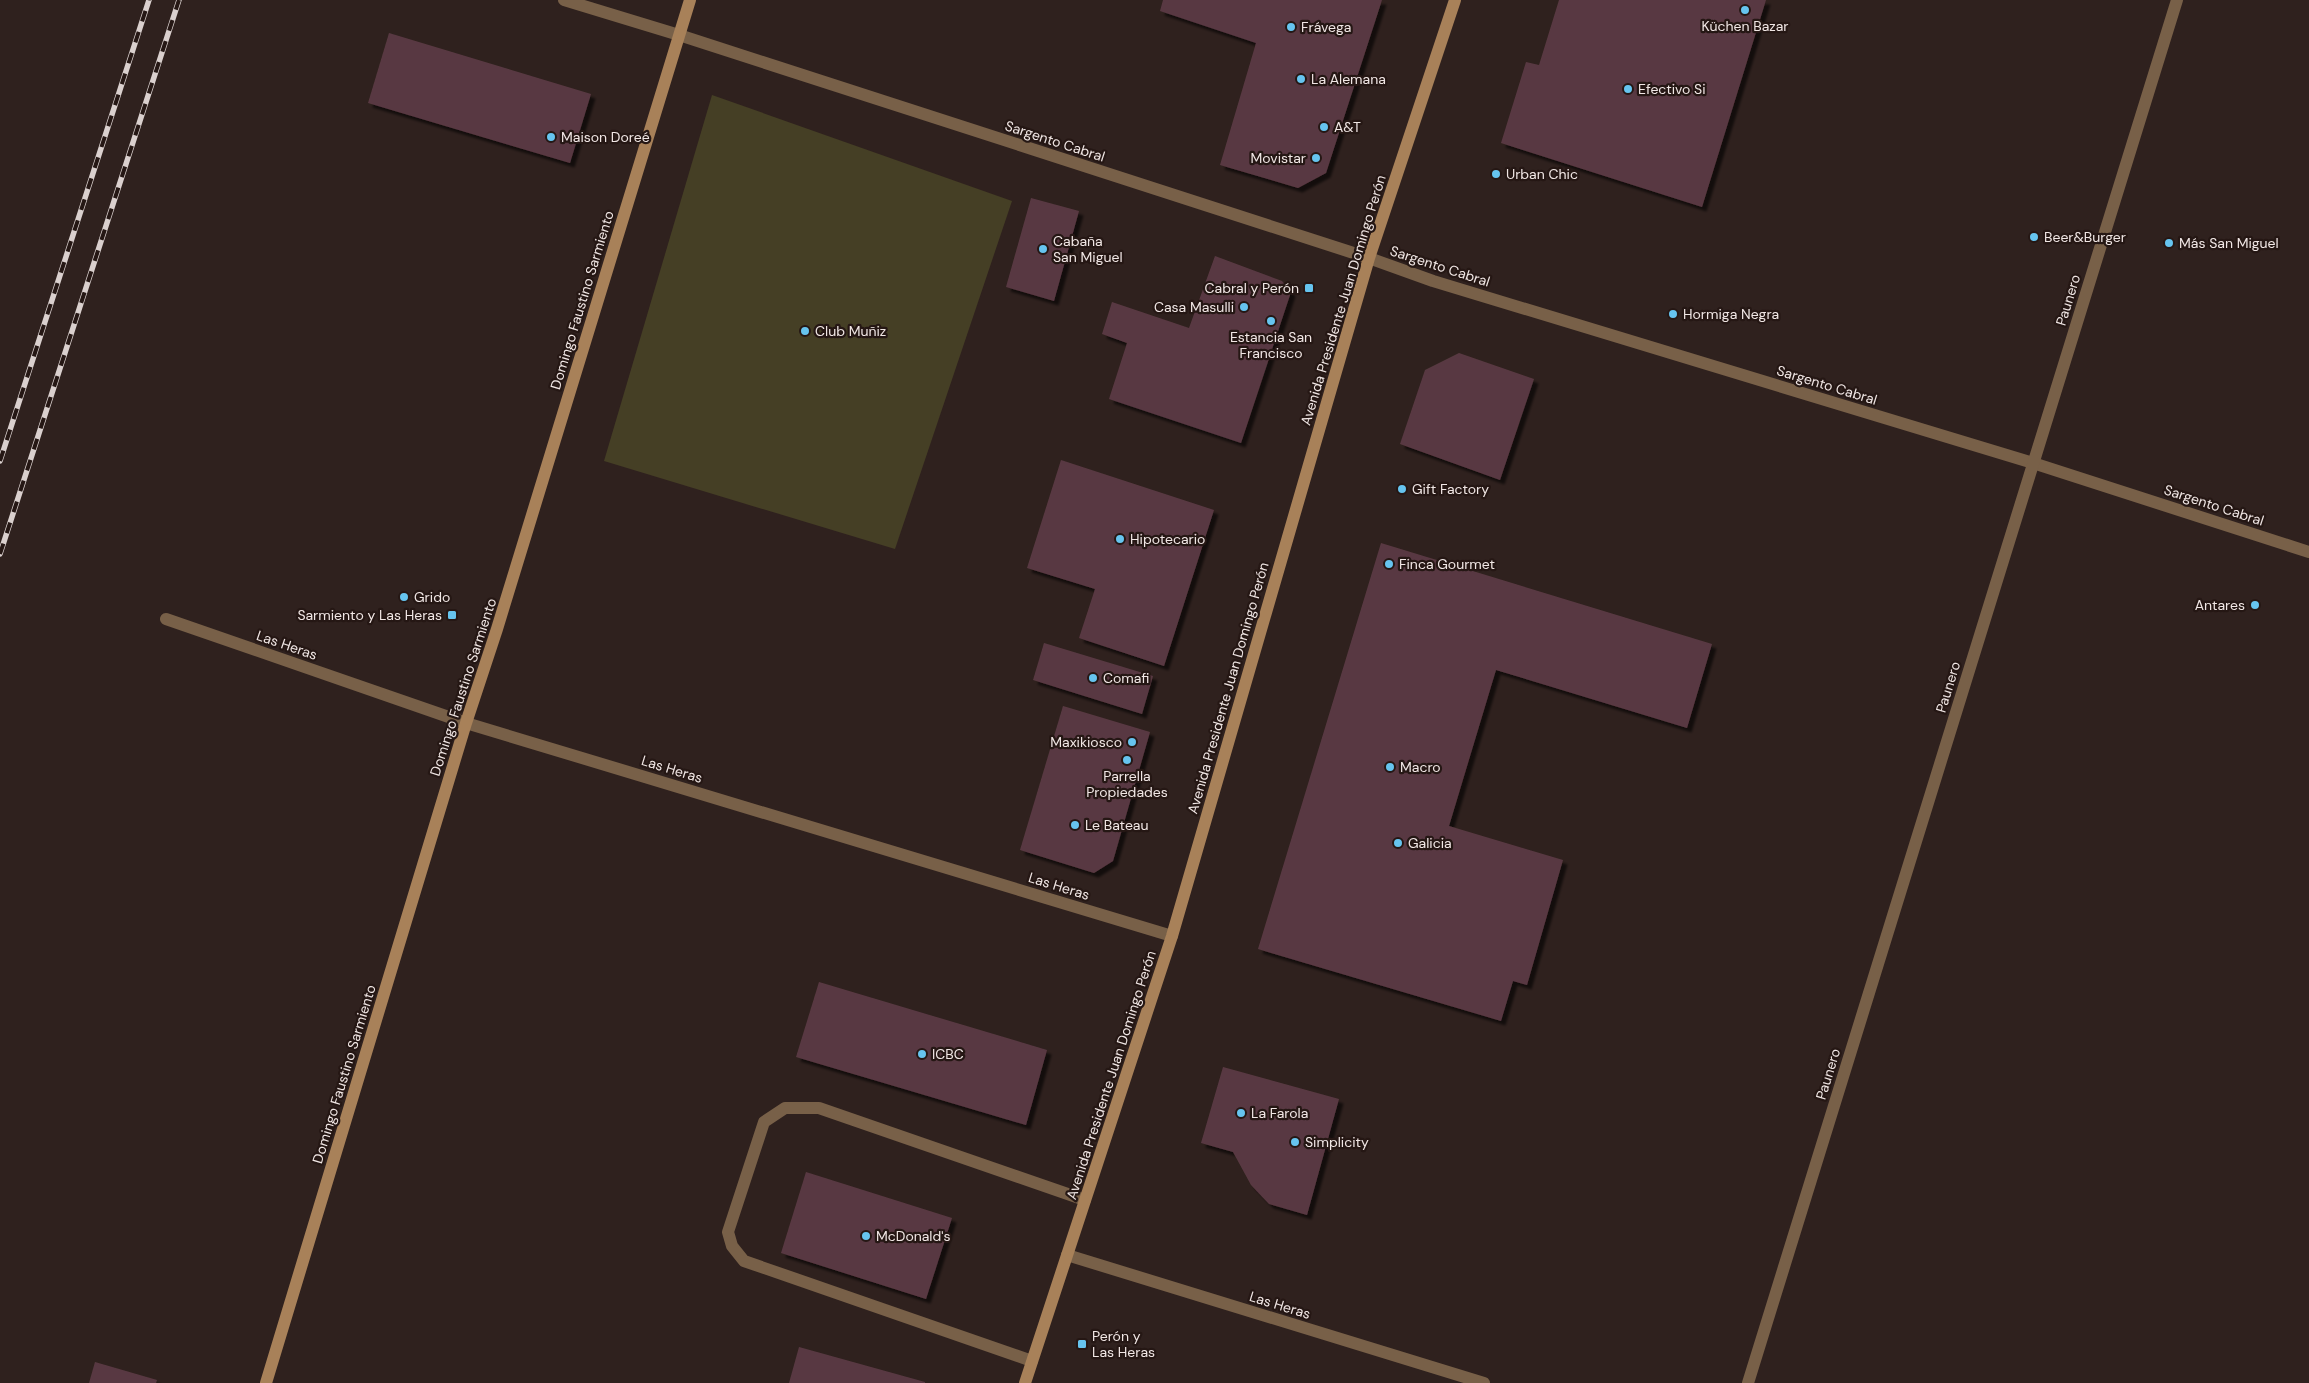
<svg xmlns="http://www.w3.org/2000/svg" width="2309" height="1383" font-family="'DM Sans',sans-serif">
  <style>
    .green { fill: #453f25 }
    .building { fill: #593942; filter: url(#shadow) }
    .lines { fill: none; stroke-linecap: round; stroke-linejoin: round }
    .lane { stroke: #786048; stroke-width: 12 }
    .street { stroke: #786048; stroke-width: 12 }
    .secondary { stroke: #a88159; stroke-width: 12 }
    .rail-casing { stroke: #dad0ce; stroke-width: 5.5 }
    .rail { stroke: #251714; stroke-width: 4; stroke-dasharray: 11; stroke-linecap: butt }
    .poi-dot { fill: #66c4ef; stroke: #251714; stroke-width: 2 }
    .labels { text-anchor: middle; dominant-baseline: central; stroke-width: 4.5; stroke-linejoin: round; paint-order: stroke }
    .poi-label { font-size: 14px; fill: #f1e7e5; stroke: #251714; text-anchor: start }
    .street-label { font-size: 14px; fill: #f1e7e5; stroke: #251714 }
  </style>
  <defs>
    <filter id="shadow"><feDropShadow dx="4.5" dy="4.5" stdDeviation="1" flood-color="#0009"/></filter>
  </defs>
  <rect width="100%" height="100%" fill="#2f211e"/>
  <!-- green -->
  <path class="green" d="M712,95L1012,201L895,549L604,461Z"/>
  <!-- building -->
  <g class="building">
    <path d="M1163,0H1382L1326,173L1298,188L1220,165L1256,43L1160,11Z"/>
    <path d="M1559,0H1766L1702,207L1501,143L1526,62L1539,65Z"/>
    <path d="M389,33L591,94L570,163L368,103Z"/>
    <path d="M1031,198L1079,211L1054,301L1006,287Z"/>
    <path d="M1215,256L1282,281L1291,292L1241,443L1109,399L1127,343L1102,334L1112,302L1189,328Z"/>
    <path d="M1459,353L1534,379L1500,480L1400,444L1425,370Z"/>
    <path d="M1061,460L1214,510L1164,666L1079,638L1095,589L1027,568Z"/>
    <path d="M1381,543L1712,644L1687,728L1496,670L1449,826L1563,860L1527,985L1513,981L1501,1021L1258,949Z"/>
    <path d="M1044,643L1153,676L1142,714L1033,680Z"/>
    <path d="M1063,706L1150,732L1113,861L1094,873L1020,850Z"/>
    <path d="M819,982L1047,1050L1026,1125L796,1057Z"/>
    <path d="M1223,1067L1339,1099L1307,1215L1269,1204L1251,1185L1233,1152L1201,1143Z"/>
    <path d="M806,1172L952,1218L926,1299L781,1253Z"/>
    <path d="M799,1347L925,1382V1383H789Z"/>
    <path d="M95,1362L157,1380L156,1383H89Z"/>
  </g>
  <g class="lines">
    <!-- lane -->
    <path class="lane" d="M1032,1361L744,1261L732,1246L728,1232L764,1122L785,1108H819L1085,1200"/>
    <!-- street -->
    <g class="street">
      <path d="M564,0L679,35L1369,258L1433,281L2033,463L2309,552"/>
      <path d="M166,619L466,723L1172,936"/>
      <path d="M1067,1255L1484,1383"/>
      <path d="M1748,1383L2177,0"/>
    </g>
    <!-- secondary -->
    <g class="secondary">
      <path d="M266,1383L466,723L497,629L690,0"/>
      <path d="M1025,1383L1172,936L1369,258L1455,0"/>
    </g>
    <!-- rail casing -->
    <g class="rail-casing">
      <g id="rail">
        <path d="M0,461L149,0"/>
        <path d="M0,554L179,0"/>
      </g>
    </g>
    <!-- rail -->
    <use href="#rail" class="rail"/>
  </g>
  <!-- markers -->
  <g class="poi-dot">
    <circle cx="1745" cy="10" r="5"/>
    <circle cx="1291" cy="27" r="5"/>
    <circle cx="1301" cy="79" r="5"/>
    <circle cx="1628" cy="89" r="5"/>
    <circle cx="1324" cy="127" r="5"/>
    <circle cx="551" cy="137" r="5"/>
    <circle cx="1316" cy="158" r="5"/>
    <circle cx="1496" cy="174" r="5"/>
    <circle cx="2034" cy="237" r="5"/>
    <circle cx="2169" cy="243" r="5"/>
    <circle cx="1043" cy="249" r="5"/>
    <rect x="1304" y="283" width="10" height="10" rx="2.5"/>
    <circle cx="1244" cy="307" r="5"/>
    <circle cx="1673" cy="314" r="5"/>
    <circle cx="1271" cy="321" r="5"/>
    <circle cx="805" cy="331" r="5"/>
    <circle cx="1402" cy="489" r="5"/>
    <circle cx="1120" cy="539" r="5"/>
    <circle cx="1389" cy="564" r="5"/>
    <circle cx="404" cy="597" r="5"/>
    <circle cx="2255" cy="605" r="5"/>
    <rect x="447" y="610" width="10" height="10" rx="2.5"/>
    <circle cx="1093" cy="678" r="5"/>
    <circle cx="1132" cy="742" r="5"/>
    <circle cx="1127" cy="760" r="5"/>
    <circle cx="1390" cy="767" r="5"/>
    <circle cx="1075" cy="825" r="5"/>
    <circle cx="1398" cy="843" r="5"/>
    <circle cx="922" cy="1054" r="5"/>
    <circle cx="1241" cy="1113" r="5"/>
    <circle cx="1295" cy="1142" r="5"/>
    <circle cx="866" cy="1236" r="5"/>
    <rect x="1077" y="1339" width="10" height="10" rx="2.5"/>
  </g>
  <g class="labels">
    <!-- poi labels -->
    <g class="poi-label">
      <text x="1745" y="26" text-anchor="middle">Küchen Bazar</text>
      <text x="1301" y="27">Frávega</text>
      <text x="1311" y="79">La Alemana</text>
      <text x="1638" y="89">Efectivo Si</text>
      <text x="1334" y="127">A&amp;T</text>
      <text x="561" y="137">Maison Doreé</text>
      <text x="1306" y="158" text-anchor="end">Movistar</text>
      <text x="1506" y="174">Urban Chic</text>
      <text x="2044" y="237">Beer&amp;Burger</text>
      <text x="1053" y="241">Cabaña<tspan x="1053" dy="16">San Miguel</tspan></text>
      <text x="2179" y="243">Más San Miguel</text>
      <text x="1299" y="288" text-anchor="end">Cabral y Perón</text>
      <text x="1234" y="307" text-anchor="end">Casa Masulli</text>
      <text x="1683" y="314">Hormiga Negra</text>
      <text x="815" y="331">Club Muñiz</text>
      <text x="1271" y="337" text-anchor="middle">Estancia San<tspan x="1271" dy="16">Francisco</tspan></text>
      <text x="1412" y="489">Gift Factory</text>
      <text x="1130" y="539">Hipotecario</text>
      <text x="1399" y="564">Finca Gourmet</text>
      <text x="414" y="597">Grido</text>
      <text x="2245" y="605" text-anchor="end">Antares</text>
      <text x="442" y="615" text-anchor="end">Sarmiento y Las Heras</text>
      <text x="1103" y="678">Comafi</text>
      <text x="1122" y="742" text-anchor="end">Maxikiosco</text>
      <text x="1400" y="767">Macro</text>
      <text x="1127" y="776" text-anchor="middle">Parrella<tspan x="1127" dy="16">Propiedades</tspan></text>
      <text x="1085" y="825">Le Bateau</text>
      <text x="1408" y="843">Galicia</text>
      <text x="932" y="1054">ICBC</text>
      <text x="1251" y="1113">La Farola</text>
      <text x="1305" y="1142">Simplicity</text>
      <text x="876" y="1236">McDonald's</text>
      <text x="1092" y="1336">Perón y<tspan x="1092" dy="16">Las Heras</tspan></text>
    </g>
    <!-- street labels -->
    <g class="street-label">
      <text transform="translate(1055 141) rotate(18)">Sargento Cabral</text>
      <text transform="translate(1440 266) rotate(18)">Sargento Cabral</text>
      <text transform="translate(582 300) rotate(-73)">Domingo Faustino Sarmiento</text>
      <text transform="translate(1343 300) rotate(-73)">Avenida Presidente Juan Domingo Perón</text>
      <text transform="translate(2068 300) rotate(-73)">Paunero</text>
      <text transform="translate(1827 385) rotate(17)">Sargento Cabral</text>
      <text transform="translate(2214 505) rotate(18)">Sargento Cabral</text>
      <text transform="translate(287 645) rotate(19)">Las Heras</text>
      <text transform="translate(463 687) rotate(-72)">Domingo Faustino Sarmiento</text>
      <text transform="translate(1948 687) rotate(-73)">Paunero</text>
      <text transform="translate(1228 688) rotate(-74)">Avenida Presidente Juan Domingo Perón</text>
      <text transform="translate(672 769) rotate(17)">Las Heras</text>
      <text transform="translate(1059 886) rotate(17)">Las Heras</text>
      <text transform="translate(344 1074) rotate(-73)">Domingo Faustino Sarmiento</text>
      <text transform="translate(1828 1074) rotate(-73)">Paunero</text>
      <text transform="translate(1111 1075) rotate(-72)">Avenida Presidente Juan Domingo Perón</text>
      <text transform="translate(1280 1305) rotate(17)">Las Heras</text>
    </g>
  </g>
</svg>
